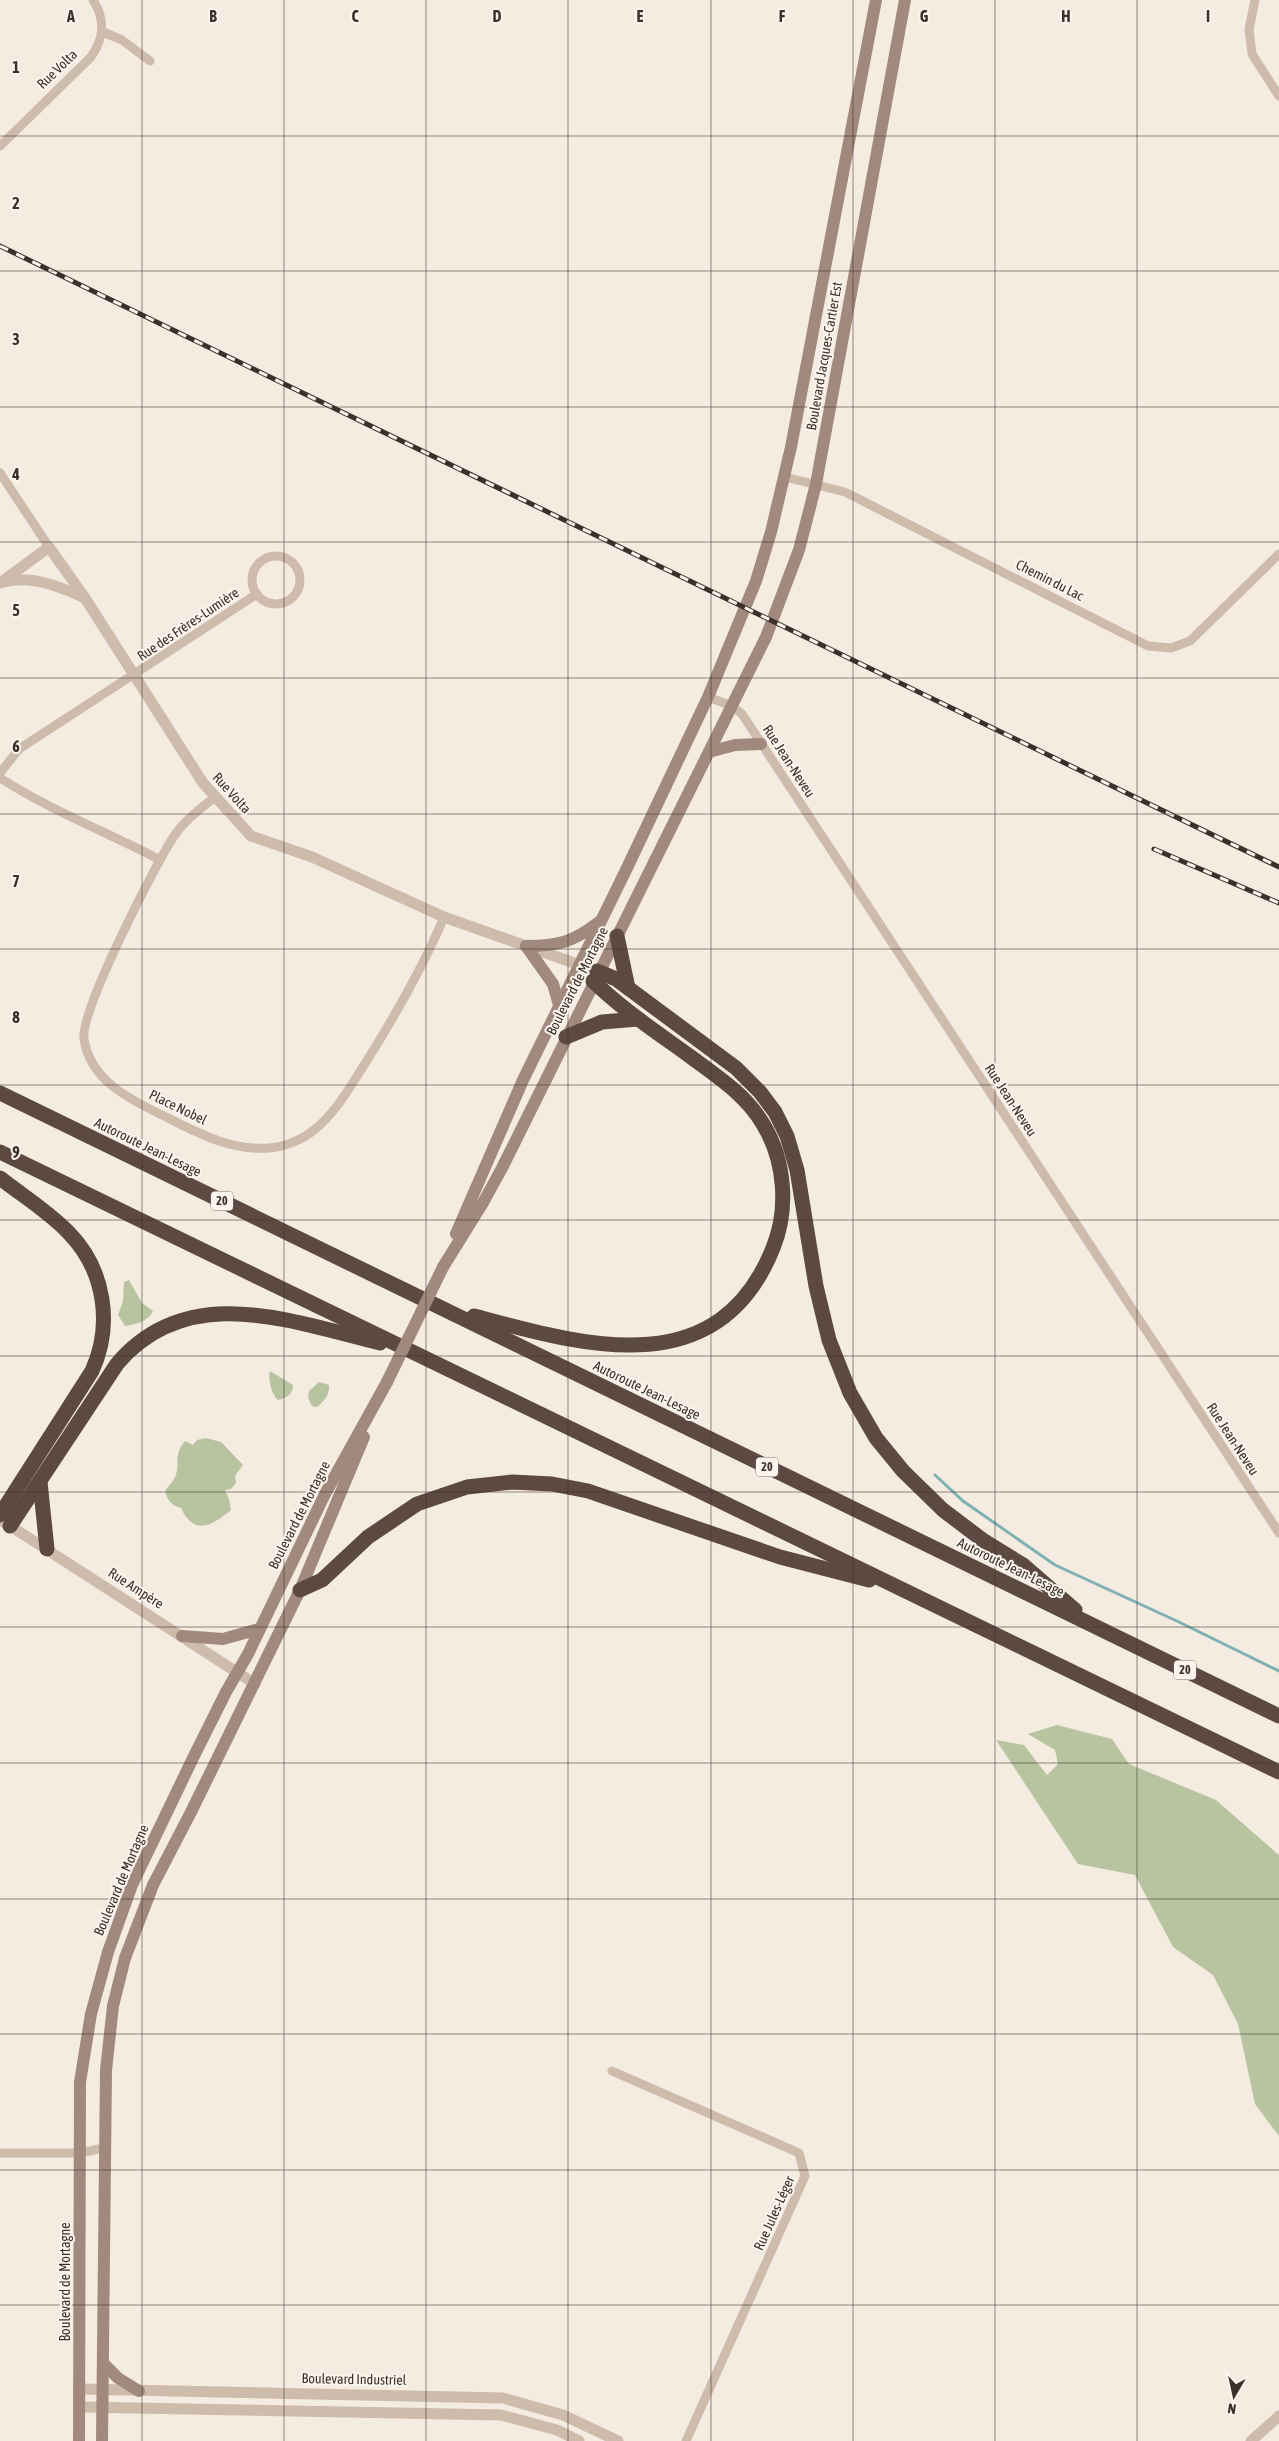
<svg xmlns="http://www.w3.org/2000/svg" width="1279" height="2441" font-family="'Asap Condensed',sans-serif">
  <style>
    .green { fill: #b8c4a0 }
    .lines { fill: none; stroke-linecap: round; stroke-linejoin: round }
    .stream { stroke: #7fb0b2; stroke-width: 3 }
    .minor { stroke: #cdbbac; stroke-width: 9 }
    .tertiary { stroke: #cdbbac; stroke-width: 11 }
    .secondary { stroke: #a18a7d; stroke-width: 12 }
    .motorway { stroke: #5c4a42; stroke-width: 15 }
    .rail-casing { stroke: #3b302b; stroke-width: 5 }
    .rail { stroke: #fbf5ee; stroke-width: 3; stroke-dasharray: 9; stroke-linecap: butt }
    .secondary-bridge { stroke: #a18a7d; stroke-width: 12 }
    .grid { fill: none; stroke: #3b302b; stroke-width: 1; stroke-opacity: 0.55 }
    .labels { text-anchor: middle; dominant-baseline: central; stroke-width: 4; stroke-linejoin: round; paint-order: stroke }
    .shield { fill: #fbf5ee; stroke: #756b66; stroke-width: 1 }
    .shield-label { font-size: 12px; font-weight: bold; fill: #3b302b }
    .street-label { font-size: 14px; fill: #3b302b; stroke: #fbf5ee }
    .grid-label { font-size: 16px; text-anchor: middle; font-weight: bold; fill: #3b302b; stroke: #fbf5ee; stroke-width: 4; stroke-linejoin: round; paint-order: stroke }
  </style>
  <rect width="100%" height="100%" fill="#f4ebe1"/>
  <!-- green -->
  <g class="green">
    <path d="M129,1280L142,1303L153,1311C147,1322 137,1324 125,1326L118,1315L123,1301L124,1282Z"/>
    <path d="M270,1371L293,1385C293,1395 286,1398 278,1400C271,1394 268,1379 270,1371Z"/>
    <path d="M319,1382L329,1385C330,1395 324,1401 317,1407L312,1406L308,1398L309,1391Z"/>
    <path d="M206,1438L221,1442L243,1465L235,1476L236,1483L231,1489L225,1490L229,1499L231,1510C212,1526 194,1536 181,1508C172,1506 167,1500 165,1491C168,1486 173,1482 175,1477C181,1464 172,1457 185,1441L193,1445L197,1440Z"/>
    <path d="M1057,1725L1112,1739L1129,1764L1216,1800L1279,1855V2136L1255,2104L1238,2024L1213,1975L1173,1947L1135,1875L1078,1864L996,1740L1024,1745L1047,1775L1058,1764L1055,1750L1028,1734Z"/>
  </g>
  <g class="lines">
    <!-- stream -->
    <path class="stream" d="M935,1475L963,1501L1055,1565L1179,1622L1279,1671"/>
    <!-- minor -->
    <g class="minor">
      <path d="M1255,0L1249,29L1252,54L1279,96"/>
      <path d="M103,32L122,40L150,61"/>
      <path d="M0,146L91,57C104,38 106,20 93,0"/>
      <path d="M0,473L49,547"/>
      <path d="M785,477L845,492L1148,646L1171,648L1190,641L1279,554"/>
      <circle cx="276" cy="580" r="24"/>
      <path d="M708,697L732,706L742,714L1279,1533"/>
      <path d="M0,773L19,749L257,594"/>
      <path d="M0,778C50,810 107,832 160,860"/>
      <path d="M215,797C200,809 185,820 174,836C155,865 80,1011 84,1039C90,1080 129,1099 162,1115C196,1132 230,1151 269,1148C284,1147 302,1140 314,1130C334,1114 347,1092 361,1070C392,1021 422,970 444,917"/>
      <path d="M612,2071L799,2153L805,2176L686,2441"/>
      <path d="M0,2153H80L104,2148"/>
    </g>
    <!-- tertiary -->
    <g class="tertiary">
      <path d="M4,582C32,575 58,586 83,597"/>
      <path d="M0,583L49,547L85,598L203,783L251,836L312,857L444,917L597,971"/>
      <path d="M4,1522L255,1684"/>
      <path d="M80,2389L503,2398L563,2415L618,2441"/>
      <path d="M80,2407L501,2415L557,2430L579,2441"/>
      <path d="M1251,2441L1279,2416"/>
    </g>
    <!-- secondary -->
    <g class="secondary">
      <path d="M709,752L735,745L761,744"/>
      <path d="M526,946C559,946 573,942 599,922"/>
      <path d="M526,946L553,984L559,1005"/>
      <path d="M456,1234L523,1080L627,868L708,697L756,581L771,532L791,447L876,0"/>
      <path d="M443,1267L484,1201L502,1168L766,637L799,550L816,484L905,0"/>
      <path d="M182,1636L223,1639L259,1629"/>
      <path d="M103,2363L118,2378L139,2391"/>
      <path d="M79,2441L80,2082L91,2014L108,1952L132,1885L193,1758L226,1692L248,1654L325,1494L387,1382"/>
      <path d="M102,2441L106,2070L113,2006L125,1958L153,1885L191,1812L300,1590L364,1437"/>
    </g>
    <!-- motorway -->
    <g class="motorway">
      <path d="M617,936L628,988"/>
      <path d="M597,971L616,979L736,1068L760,1092L775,1112L787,1136L797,1170L816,1286L829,1340L850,1393L876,1438L903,1471L943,1510L984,1541L1023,1565L1075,1610"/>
      <path d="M566,1037L602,1022L638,1019"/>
      <path d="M0,1093L1279,1716"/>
      <path d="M0,1152L1279,1772"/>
      <path d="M0,1178C23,1196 49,1212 69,1233C105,1270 113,1325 92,1371L0,1515"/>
      <path d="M474,1316C583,1345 718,1386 773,1248C789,1209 785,1160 763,1124C746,1095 718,1077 691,1057C658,1033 623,1010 593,981"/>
      <path d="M40,1482L47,1549"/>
      <path d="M10,1526L117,1364C187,1281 290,1321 380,1343"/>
      <path d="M300,1590L322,1580L368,1537L417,1504L467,1487L512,1482L552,1484L588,1491L780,1557L869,1580"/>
    </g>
    <!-- rail casing -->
    <g class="rail-casing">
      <g id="rail">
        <path d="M0,246L1279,867"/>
        <path d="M1154,849L1279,903"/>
      </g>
    </g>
    <!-- rail -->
    <use href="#rail" class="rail"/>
    <!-- secondary-bridge -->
    <path class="secondary-bridge" d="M387,1382L443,1267"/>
  </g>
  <!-- grid -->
  <path class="grid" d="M142,0V2441M284,0V2441M426,0V2441M568,0V2441M711,0V2441M853,0V2441M995,0V2441M1137,0V2441M0,136H1279M0,271H1279M0,407H1279M0,542H1279M0,678H1279M0,814H1279M0,949H1279M0,1085H1279M0,1220H1279M0,1356H1279M0,1492H1279M0,1627H1279M0,1763H1279M0,1899H1279M0,2034H1279M0,2170H1279M0,2305H1279"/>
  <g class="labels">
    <!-- shield labels -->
    <g class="shield">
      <rect x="211" y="1191.5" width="22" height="19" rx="4"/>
      <rect x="756" y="1457.5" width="22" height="19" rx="4"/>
      <rect x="1174" y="1660.5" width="22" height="19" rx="4"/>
    </g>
    <g class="shield-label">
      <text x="222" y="1201">20</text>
      <text x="767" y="1467">20</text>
      <text x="1185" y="1670">20</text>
    </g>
    <!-- street labels -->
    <g class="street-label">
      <text transform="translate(57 69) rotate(-44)">Rue Volta</text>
      <text transform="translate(824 356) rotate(-80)">Boulevard Jacques-Cartier Est</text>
      <text transform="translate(1050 580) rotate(27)">Chemin du Lac</text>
      <text transform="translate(188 624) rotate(-34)">Rue des Frères-Lumière</text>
      <text transform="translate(789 761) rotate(57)">Rue Jean-Neveu</text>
      <text transform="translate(232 793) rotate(48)">Rue Volta</text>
      <text transform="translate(577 981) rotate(-63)">Boulevard de Mortagne</text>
      <text transform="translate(1011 1100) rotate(57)">Rue Jean-Neveu</text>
      <text transform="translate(178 1107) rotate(26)">Place Nobel</text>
      <text transform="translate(148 1147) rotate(26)">Autoroute Jean-Lesage</text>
      <text transform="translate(647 1390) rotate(26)">Autoroute Jean-Lesage</text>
      <text transform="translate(1233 1439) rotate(57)">Rue Jean-Neveu</text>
      <text transform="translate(299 1515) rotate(-63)">Boulevard de Mortagne</text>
      <text transform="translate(1011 1567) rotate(26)">Autoroute Jean-Lesage</text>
      <text transform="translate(136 1588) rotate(33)">Rue Ampère</text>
      <text transform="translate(121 1880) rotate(-67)">Boulevard de Mortagne</text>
      <text transform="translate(774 2213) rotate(-66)">Rue Jules-Léger</text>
      <text transform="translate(65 2282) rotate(-90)">Boulevard de Mortagne</text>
      <text transform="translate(354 2379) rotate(1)">Boulevard Industriel</text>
    </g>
  </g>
  <g class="grid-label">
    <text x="71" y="22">A</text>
    <text x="213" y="22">B</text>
    <text x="355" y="22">C</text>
    <text x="497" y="22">D</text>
    <text x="640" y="22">E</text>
    <text x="782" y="22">F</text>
    <text x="924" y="22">G</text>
    <text x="1066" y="22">H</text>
    <text x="1208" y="22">I</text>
    <text x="16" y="73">1</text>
    <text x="16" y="209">2</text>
    <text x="16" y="345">3</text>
    <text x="16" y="480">4</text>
    <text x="16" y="616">5</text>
    <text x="16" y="752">6</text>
    <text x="16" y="887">7</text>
    <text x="16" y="1023">8</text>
    <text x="16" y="1158">9</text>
  </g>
  <!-- north arrow -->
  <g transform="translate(1234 2396) rotate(189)" stroke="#fbf5ee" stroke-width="4" paint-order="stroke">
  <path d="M0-4L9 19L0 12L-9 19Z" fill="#3b302b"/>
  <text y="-8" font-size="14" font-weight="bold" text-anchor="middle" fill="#3b302b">N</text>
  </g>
</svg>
